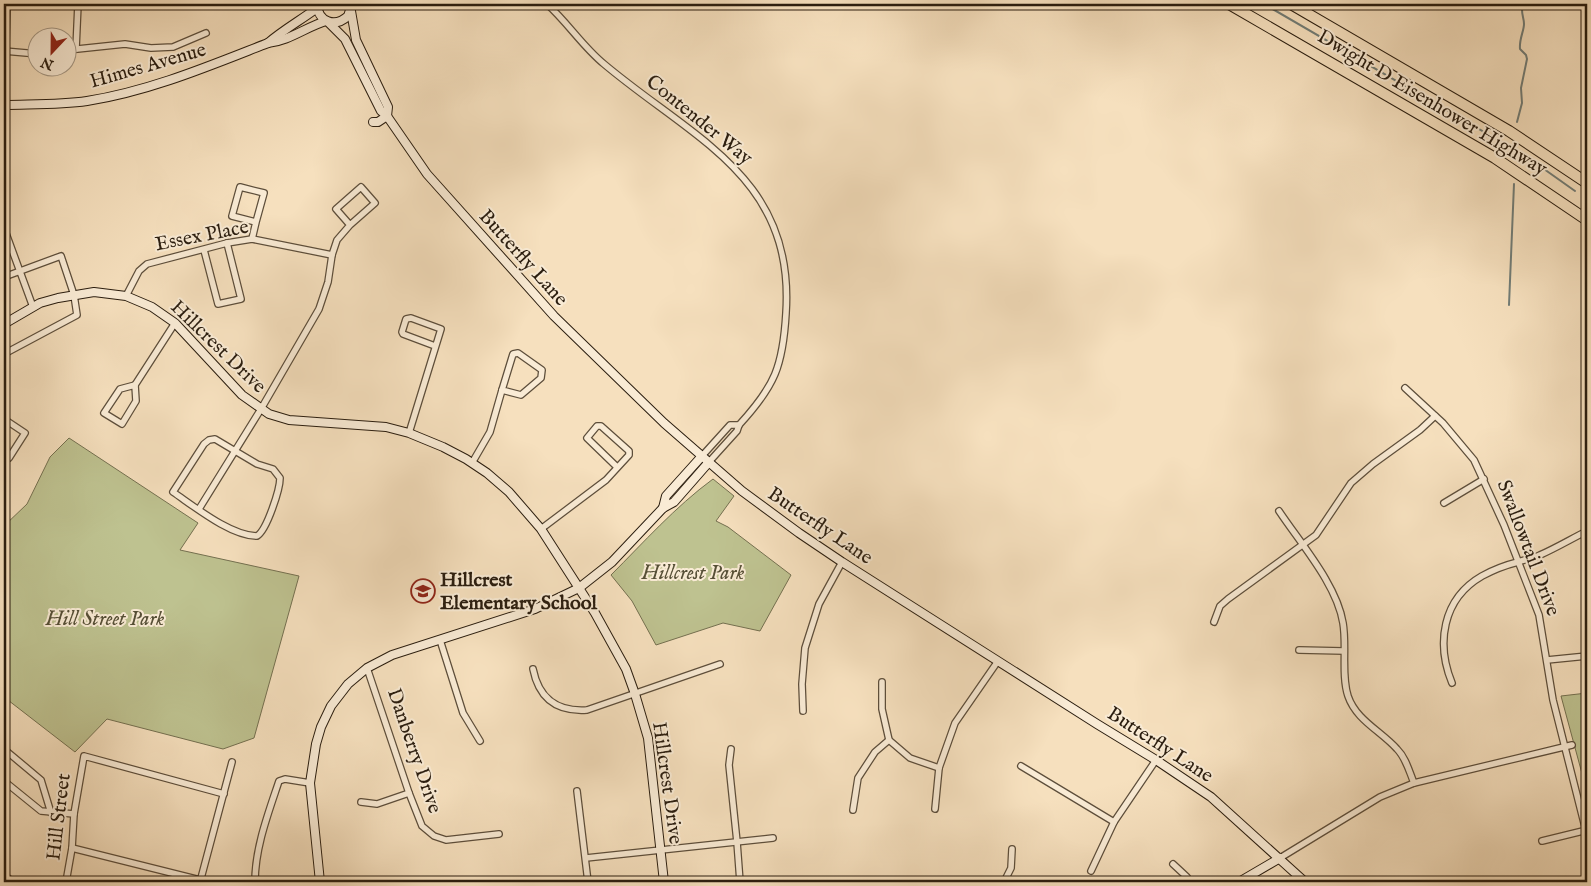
<svg xmlns="http://www.w3.org/2000/svg" width="1591" height="886" font-family="'IM FELL English',serif">
  <style>
    .green { fill: #bec290; stroke: #747050 }
    .lines { fill: none; stroke-linecap: round; stroke-linejoin: round }
    .stream { stroke: #717c76; stroke-width: 2 }
    .street-casing { stroke: #5d4e3b; stroke-width: 8 }
    .secondary-casing { stroke: #2a1d0f; stroke-width: 10 }
    .highway-casing { stroke: #2a1d0f; stroke-width: 12 }
    .street { stroke: #f9ebd5; stroke-width: 5.5 }
    .secondary { stroke: #f9ebd5; stroke-width: 8 }
    .highway { stroke: #f6e0be; stroke-width: 10 }
    .labels { text-anchor: middle; dominant-baseline: central; stroke-width: 4; stroke-linejoin: round; paint-order: stroke }
    .street-label { font-size: 20px; fill: #2a1d0f; stroke: #f9ebd5 }
    .park-label { font-size: 20px; font-style: italic; fill: #564f36; stroke: #f9ebd5 }
    .poi-label { font-size: 20px; font-weight: bold; fill: #2a1d0f; stroke: #f9ebd5; text-anchor: start }
  </style>
  <rect width="100%" height="100%" fill="#f6e0be"/>
  <filter id="stains"><feTurbulence type="fractalNoise" baseFrequency=".004" numOctaves="4"/><feColorMatrix values="0 0 0 0 .2 0 0 0 0 .09 0 0 0 0 .02 0 0 0 .5 -.17"/></filter>
  <radialGradient id="worn" r=".72"><stop offset=".6" stop-color="#630" stop-opacity="0"/><stop offset="1" stop-color="#630" stop-opacity=".3"/></radialGradient>
  <!-- green -->
  <g class="green">
    <path d="M69,438L198,523L180,550L299,576L254,738L223,749L107,719L75,752L4,697V526L27,504L50,457Z"/>
    <path d="M713,479L734,496L716,521L728,527L791,575L760,631L723,623L656,645L632,601L611,575C644,542 675,507 713,479Z"/>
    <path d="M1587,693V792L1561,696Z"/>
  </g>
  <g class="lines">
    <!-- stream -->
    <g class="stream">
      <path d="M1264,4L1527,157L1575,191"/>
      <path d="M1517,122L1522,103L1521,88L1527,59L1526,55L1520,49C1519,39 1524,31 1524,24C1524,17 1520,12 1523,4"/>
      <path d="M1509,305L1514,184"/>
    </g>
    <!-- street casing -->
    <g class="street-casing">
      <g id="street">
        <path d="M547,4C568,23 583,47 604,64C693,139 795,177 786,313C783,366 775,386 739,425L737,431L709,462"/>
        <path d="M76,49L78,4"/>
        <path d="M68,50L125,44L151,48L173,47L206,33"/>
        <path d="M4,51L38,54"/>
        <path d="M4,117L7,4"/>
        <path d="M4,228L33,307"/>
        <path d="M252,239L256,222L232,216L240,187L264,193L256,222"/>
        <path d="M204,250L218,304L241,299L227,243"/>
        <path d="M4,277L61,256L74,295L77,315L4,354"/>
        <path d="M126,296L139,271L147,264L227,243L252,239L332,255"/>
        <path d="M518,353L542,370L541,378L521,395L502,390L513,354Z"/>
        <path d="M135,385L136,401L122,424L104,413L120,389Z"/>
        <path d="M135,385L175,323"/>
        <path d="M1405,388L1443,423L1474,460L1504,525L1539,615L1553,700L1587,835"/>
        <path d="M4,419L25,433L9,458L4,453"/>
        <path d="M409,433L441,329L411,318L406,319L402,332L403,334L435,346"/>
        <path d="M215,439L257,464L273,469L280,478C280,489 267,530 257,536C231,536 195,507 173,492L204,444L209,440Z"/>
        <path d="M702,456L730,425H739"/>
        <path d="M472,463L490,432L502,390"/>
        <path d="M1444,503L1484,479"/>
        <path d="M199,509L261,409L319,309L328,282L332,255L337,240L350,225L336,209L361,187L375,203L350,225"/>
        <path d="M1279,511C1301,544 1337,585 1343,623C1347,646 1341,675 1348,696C1356,720 1381,731 1397,749C1406,758 1409,771 1414,783"/>
        <path d="M541,529L606,480L629,455V451L601,426H597L587,438L617,467"/>
        <path d="M1214,622L1220,606L1228,599L1316,535L1351,483L1373,464L1420,430L1435,416"/>
        <path d="M440,640L463,713L480,741"/>
        <path d="M1299,650L1344,651"/>
        <path d="M1547,660L1587,656"/>
        <path d="M367,668L409,793L422,826L434,836L446,840L499,834"/>
        <path d="M533,669C539,699 557,712 587,710L720,664"/>
        <path d="M882,682V709L889,740L910,758L939,768"/>
        <path d="M1452,683C1436,644 1442,599 1482,576C1493,570 1506,565 1518,562C1525,559 1533,559 1540,555C1556,548 1571,539 1587,531"/>
        <path d="M803,711L802,684L805,648L819,604L842,562"/>
        <path d="M4,749L41,780L51,813"/>
        <path d="M731,749L729,765L737,842L740,882"/>
        <path d="M1021,766L1114,822"/>
        <path d="M4,781L41,811L74,814"/>
        <path d="M577,791L588,882"/>
        <path d="M361,802L377,804L409,793"/>
        <path d="M935,809L939,768L955,723L998,661"/>
        <path d="M853,810L858,778L875,752L889,740"/>
        <path d="M1542,841L1587,830"/>
        <path d="M72,848L200,880"/>
        <path d="M586,858L773,838"/>
        <path d="M1280,858L1380,797L1414,783L1572,745"/>
        <path d="M1173,864L1187,877L1190,882"/>
        <path d="M1091,871L1114,822L1156,760"/>
        <path d="M4,875L13,882"/>
        <path d="M66,882L72,848L74,814L84,756L224,794"/>
        <path d="M200,882L232,762"/>
        <path d="M255,882C255,848 268,814 279,781L285,779L310,783"/>
        <path d="M1004,882L1011,868L1012,849"/>
      </g>
    </g>
    <!-- secondary casing -->
    <g class="secondary-casing">
      <g id="secondary">
        <path d="M317,4C318,22 335,28 348,16L352,4"/>
        <path d="M351,11L356,40L388,107L387,116"/>
        <path d="M328,22L345,39L381,111L387,116L427,174L554,316L664,423L742,491L799,533L842,562L1097,724L1156,760L1211,797L1305,882"/>
        <path d="M268,43C283,30 301,20 317,8"/>
        <path d="M4,105C31,104 60,105 87,101C150,91 209,66 268,43C289,41 306,27 326,21"/>
        <path d="M373,122H378L387,116"/>
        <path d="M4,324L40,303L58,298L94,292L126,296L152,307L175,323L242,395L269,414L289,420L386,427L409,433L443,447L466,459L487,473L509,492L541,529L595,613L626,669L635,694L648,738L664,882"/>
        <path d="M663,508L666,496L702,456"/>
        <path d="M320,882L310,783L316,744L321,727L331,706L348,684L367,668L392,655L535,609L579,588L612,562L663,508L674,502L709,462"/>
        <path d="M1239,882L1280,858"/>
      </g>
    </g>
    <!-- highway casing -->
    <g class="highway-casing">
      <g id="highway">
        <path d="M1229,4L1495,158L1587,220"/>
        <path d="M1291,4L1509,131L1587,183"/>
      </g>
    </g>
    <!-- street -->
    <use href="#street" class="street"/>
    <!-- secondary -->
    <use href="#secondary" class="secondary"/>
    <!-- highway -->
    <use href="#highway" class="highway"/>
  </g>
  <!-- icons -->
  <defs>
    <g id="school-ring" transform="scale(1.25)"><circle r="9.5" fill="#f9ebd5" stroke="#8f2418" stroke-width="1.5"/><path d="M0-5L7-2L0 1L-7-2ZM-4 1L0 2.5L4 1V4Q0 6-4 4Z" fill="#8f2418"/></g>
  </defs>
  <g fill-rule="evenodd">
    <use href="#school-ring" x="423" y="591"/>
  </g>
  <g class="labels">
    <!-- street labels -->
    <g class="street-label">
      <text transform="translate(148 66) rotate(-16)">Himes Avenue</text>
      <text transform="translate(1432 103) rotate(31)">Dwight D Eisenhower Highway</text>
      <text transform="translate(699 120) rotate(39)">Contender Way</text>
      <text transform="translate(202 236) rotate(-11)">Essex Place</text>
      <text transform="translate(523 258) rotate(48)">Butterfly Lane</text>
      <text transform="translate(218 347) rotate(44)">Hillcrest Drive</text>
      <text transform="translate(820 526) rotate(34)">Butterfly Lane</text>
      <text transform="translate(1528 548) rotate(69)">Swallowtail Drive</text>
      <text transform="translate(1160 745) rotate(33)">Butterfly Lane</text>
      <text transform="translate(414 751) rotate(71)">Danberry Drive</text>
      <text transform="translate(667 783) rotate(82)">Hillcrest Drive</text>
      <text transform="translate(59 817) rotate(-83)">Hill Street</text>
    </g>
    <!-- park labels -->
    <g class="park-label">
      <text x="693" y="573">Hillcrest Park</text>
      <text x="105" y="619">Hill Street Park</text>
    </g>
    <!-- poi labels -->
    <g class="poi-label">
      <text x="440" y="580">Hillcrest<tspan x="440" dy="23">Elementary School</tspan></text>
    </g>
  </g>
  <!-- margin -->
  <rect width="1591" height="886" fill="none" stroke="#f6e0be" stroke-width="20"/>
  <rect x="5" y="5" width="1581" height="876" fill="none" stroke="#2a1d0f" stroke-width="2.5"/>
  <rect x="10" y="10" width="1571" height="866" fill="none" stroke="#2a1d0f"/>
  <!-- north arrow -->
  <g transform="translate(52 52) rotate(202)"><circle r="24" fill="#f9ebd5" stroke="#a69986"/>
  <path d="M0-4L9 19L0 12L-9 19Z" fill="#8f2418"/>
  <text y="-8" font-size="14" font-weight="bold" text-anchor="middle" fill="#2a1d0f">N</text>
  </g>
  <rect width="100%" height="100%" filter="url(#stains)"/>
  <rect width="100%" height="100%" fill="url(#worn)"/>
</svg>
